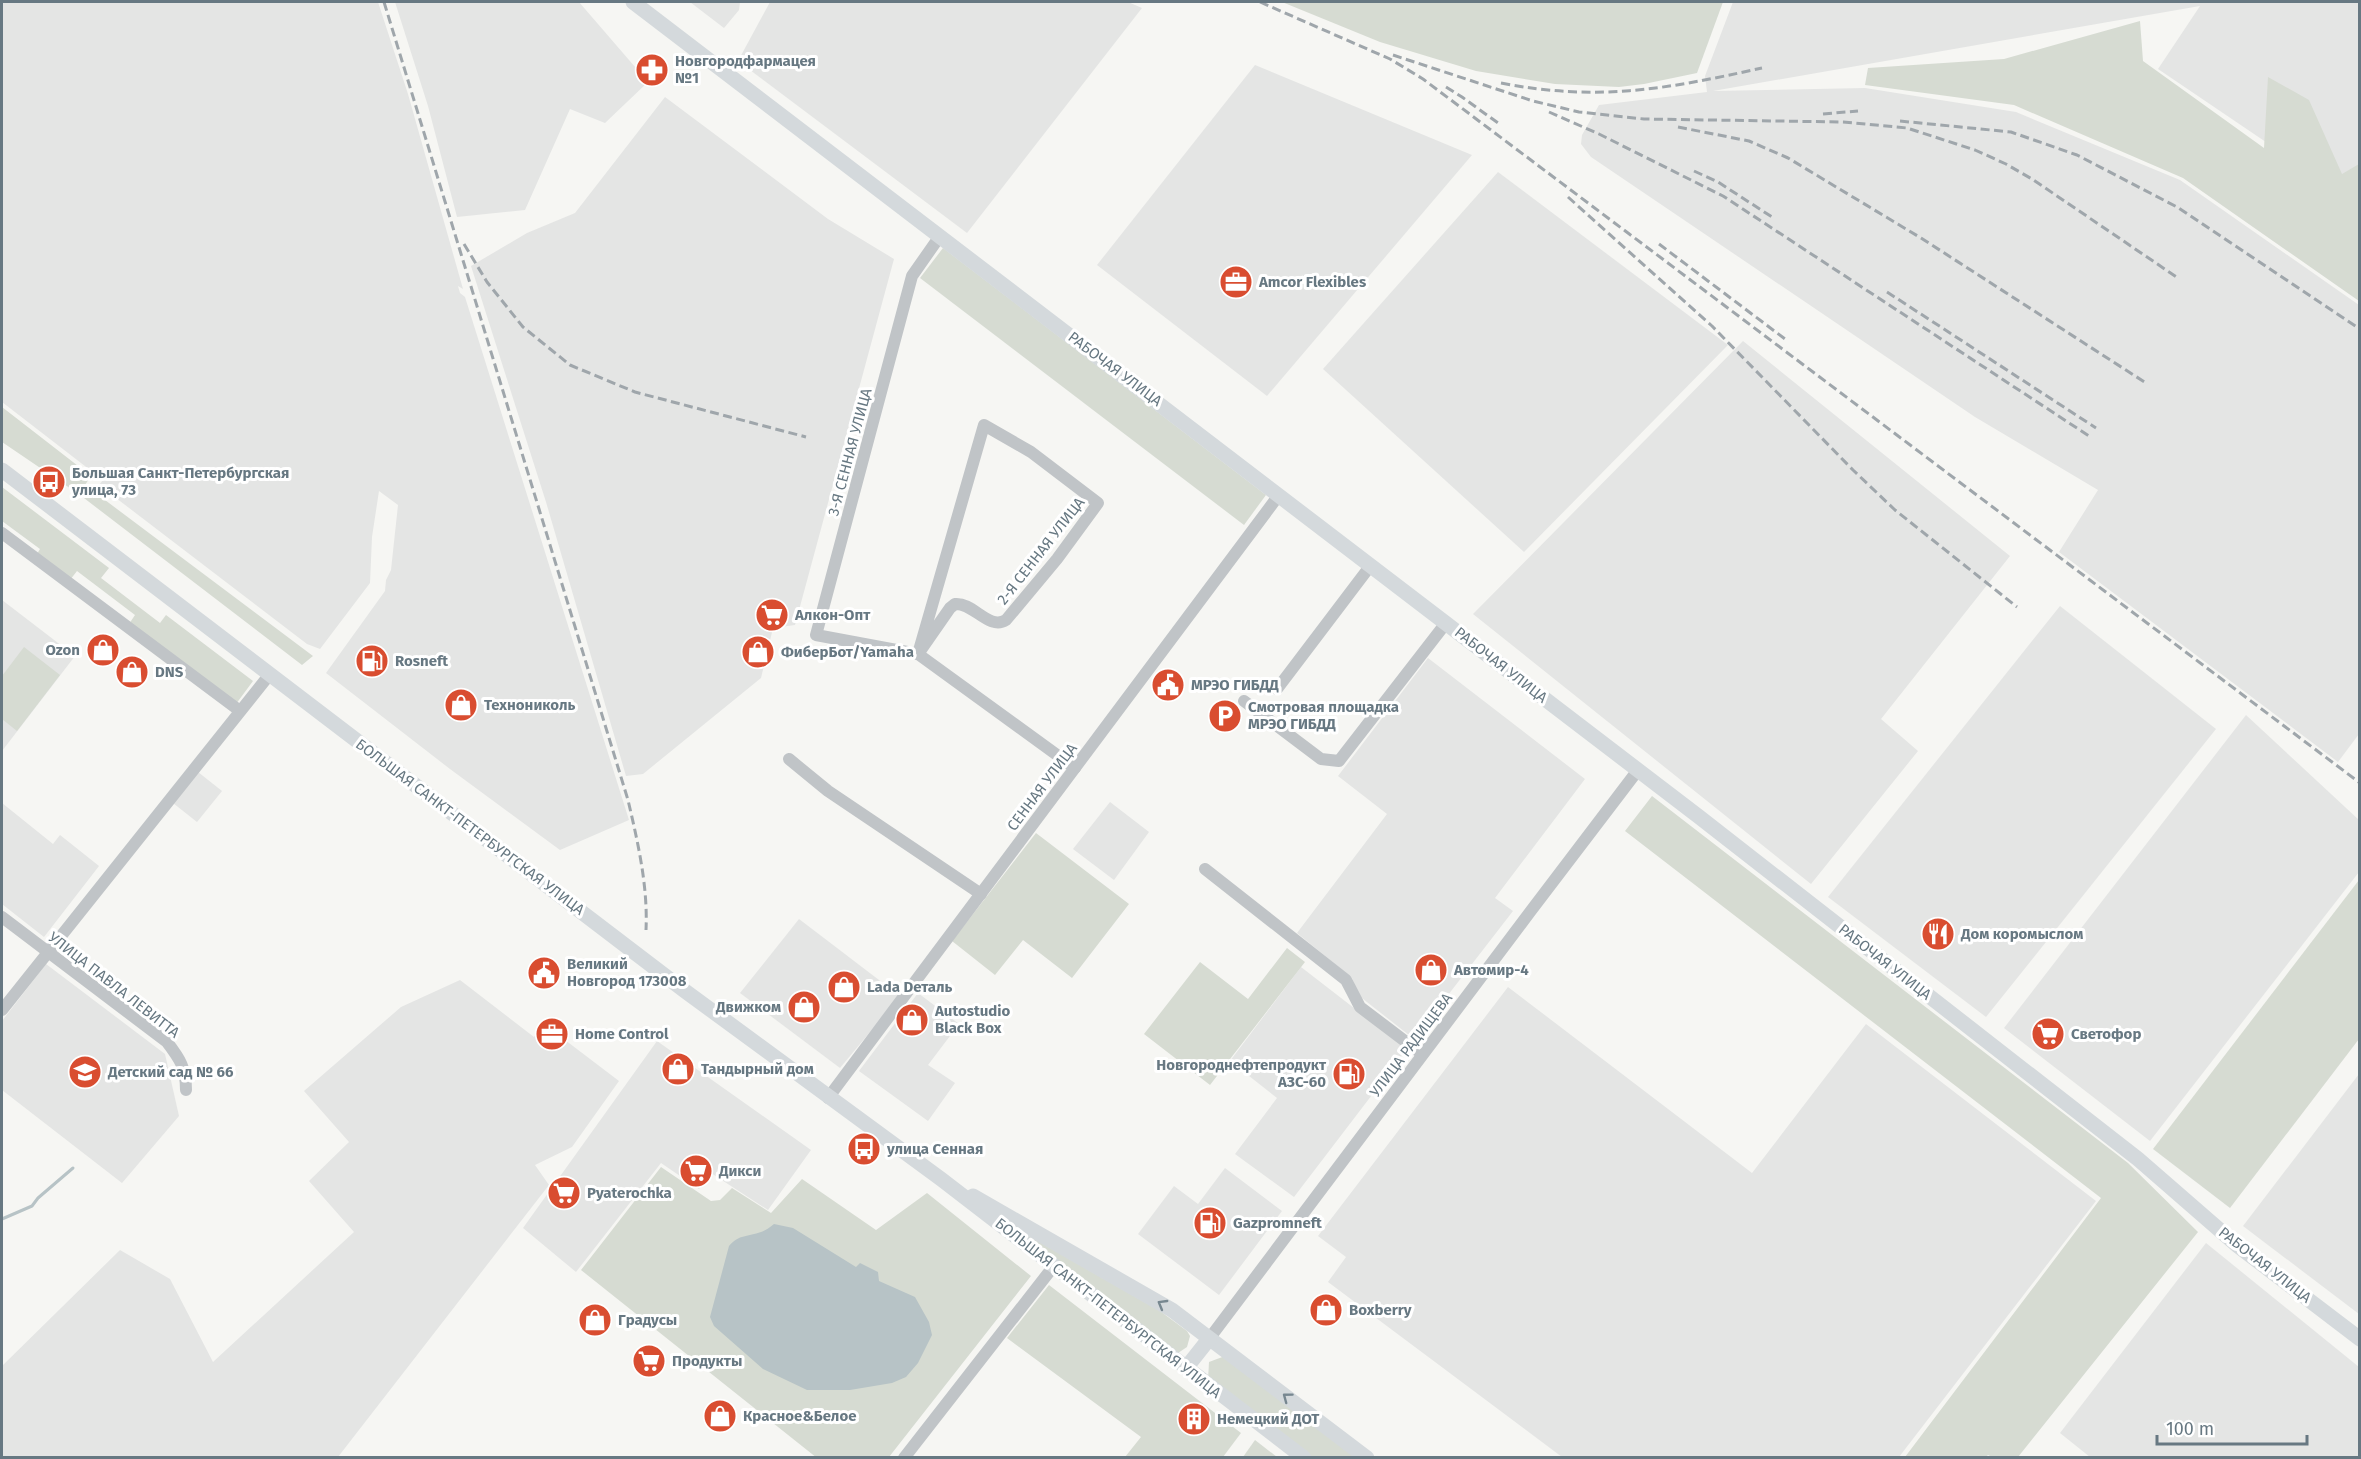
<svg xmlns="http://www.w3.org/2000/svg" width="2361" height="1459" font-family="'Fira Sans',sans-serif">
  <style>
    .built { fill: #e4e5e4 }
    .green { fill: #d6dbd2 }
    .water { fill: #b7c3c6 }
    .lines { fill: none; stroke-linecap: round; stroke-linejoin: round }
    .stream { stroke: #b7c3c6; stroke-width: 3 }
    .minor { stroke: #c0c4c7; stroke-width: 12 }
    .major { stroke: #d4d9dc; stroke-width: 15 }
    .rail { stroke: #9fa6ab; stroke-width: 3; stroke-dasharray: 9 4.5; stroke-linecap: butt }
    .oneway { stroke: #778790 }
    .labels { text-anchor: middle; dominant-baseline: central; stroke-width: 6; stroke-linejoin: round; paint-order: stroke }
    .poi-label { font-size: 15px; font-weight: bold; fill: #677882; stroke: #fff; text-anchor: start }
    .street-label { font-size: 15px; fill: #677882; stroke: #fff }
  </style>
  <rect width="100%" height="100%" fill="#f6f6f3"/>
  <!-- built -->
  <g class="built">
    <path d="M2,2H378L408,94L463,289L458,286L460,293L465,297L629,820L560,850L450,769L326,673L385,591L386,580L391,570L398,505L379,491L372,537L370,583L320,649L307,644L99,485L103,480L2,402Z"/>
    <path d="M395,2H579L648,82L605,123L570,109L525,210L457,217L428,106Z"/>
    <path d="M690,2H740L739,10L724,28Z"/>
    <path d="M770,2H1128L1142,8L967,233L738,61Z"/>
    <path d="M1733,2H2359V205L2158,69L2200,6L1713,91L1865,88L2016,112L2180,180L2359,305V734L2338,762L2059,552L2098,490L1975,417L1591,157L1581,144L1582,135L1599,105L1707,92L1705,76Z"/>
    <path d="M1255,65L1472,155L1267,396L1097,265Z"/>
    <path d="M665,97L828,219L894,259L795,625L773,628L761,678L643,774L626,776L546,502L471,266L527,233L575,213Z"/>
    <path d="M1498,172L1728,345L1524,552L1323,369Z"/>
    <path d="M1743,341L2010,556L1881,719L1918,751L1811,884L1473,614Z"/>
    <path d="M2,600L75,656L2,751Z"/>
    <path d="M2060,606L2216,729L1986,1017L1828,897Z"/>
    <path d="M1428,658L1585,779L1495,898L1513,911L1414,1039L1358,995L1352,978L1297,933L1387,814L1338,776Z"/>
    <path d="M2246,715L2359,820V872L2150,1141L2004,1028Z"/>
    <path d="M198,772L222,791L197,822L173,803Z"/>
    <path d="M1110,802L1149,832L1114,880L1073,849Z"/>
    <path d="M2,803L53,844L60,835L99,866L44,937L2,904Z"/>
    <path d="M799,919L900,996L840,1068L740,993Z"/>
    <path d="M46,964L165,1054L179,1116L122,1183L2,1090V1021Z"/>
    <path d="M1301,967L1407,1049L1294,1197L1235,1154L1277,1098L1230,1061Z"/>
    <path d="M460,980L534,1037L544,1024L619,1081L572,1147L535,1165L549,1185L338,1457H2V1366L120,1250L170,1279L213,1362L354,1232L309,1181L349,1142L304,1091L401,1007Z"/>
    <path d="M1508,987L1752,1173L1866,1024L2096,1201L1899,1457H1562L1328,1282L1346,1257L1318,1236Z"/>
    <path d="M918,993L959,1024L928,1065L955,1083L928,1121L859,1071Z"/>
    <path d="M657,1041L811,1150L768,1210L711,1173L699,1189L661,1163L576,1272L523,1228Z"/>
    <path d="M2359,1074V1314L2243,1226Z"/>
    <path d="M1225,1168L1282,1211L1219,1295L1138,1234L1174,1186L1198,1204Z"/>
    <path d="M2206,1243L2359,1367V1457H2090L2060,1433Z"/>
  </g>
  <!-- green -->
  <g class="green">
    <path d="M1282,2H1723L1697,73L1644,84L1619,87L1555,84L1476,71L1380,42Z"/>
    <path d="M2140,21L2143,61L2264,148L2268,77L2309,100L2342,174L2359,164V301L2183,178L2014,105L1865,85L1868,68L2004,59Z"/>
    <path d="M943,248L1266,495L1244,525L920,278Z"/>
    <path d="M2,407L91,476L85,485L313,656L302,665L80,495L2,442Z"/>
    <path d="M2,487L109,568L101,578L160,623L166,615L253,681L236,704L129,624L135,615L77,571L70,580L37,554L40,549L2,521Z"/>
    <path d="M24,647L60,675L17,731L2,719V676Z"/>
    <path d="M1652,796L2128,1163L2198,1232L2018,1457H1992L1988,1455L1985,1458L1905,1457L2101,1198L1625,831Z"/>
    <path d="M1036,833L1129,904L1072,978L1023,940L995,975L952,941Z"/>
    <path d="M2359,880V1039L2230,1208L2153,1149Z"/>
    <path d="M1287,948L1305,962L1210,1085L1144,1034L1200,962L1248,999Z"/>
    <path d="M661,1167L711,1201L720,1200L732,1188L771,1213L802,1179L876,1230L927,1193L1031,1276L889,1457L817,1458L581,1270Z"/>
    <path d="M1003,1221L1160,1311L1187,1331L1190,1336L1187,1347L1178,1353Z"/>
    <path d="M1049,1285L1241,1433L1223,1457H1125L1141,1437L1007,1338Z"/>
    <path d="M1225,1356L1358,1457H1311L1208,1380L1209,1362Z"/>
    <path d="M1255,1440L1277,1457H1243Z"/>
  </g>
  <!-- water -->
  <path class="water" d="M774,1224L793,1228L856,1267L860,1263L878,1272L879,1281L915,1297L929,1322L932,1335L918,1363L906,1377L892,1383L850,1390H807L763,1369L714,1326L710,1317L729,1246C739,1234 748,1237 761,1232C765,1231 770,1227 774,1224Z"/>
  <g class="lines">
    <!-- stream -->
    <path class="stream" d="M2,1219L32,1206L38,1198L73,1168"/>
    <!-- minor -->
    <g class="minor">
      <path d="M940,236L912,276L816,635L918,654L1075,768"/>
      <path d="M984,425L1031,452L1098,503L1057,559L1006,620C989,631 973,602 955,604L950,608L918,654Z"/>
      <path d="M2,533L240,711"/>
      <path d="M1277,689L1371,565"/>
      <path d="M1244,701L1321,759L1339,761L1446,623"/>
      <path d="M789,759L828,791L981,894"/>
      <path d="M1205,869L1346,980L1360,1007L1422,1054"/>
      <path d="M2,917L167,1042C180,1059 186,1068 186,1090"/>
      <path d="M2,1010L270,674"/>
      <path d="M828,1098L1279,495"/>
      <path d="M1209,1339L1530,912L1638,770"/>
      <path d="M904,1458L1053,1267"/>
    </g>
    <!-- major -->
    <g class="major">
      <path d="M633,2L1698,816L2138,1159L2238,1246L2360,1339"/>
      <path d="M2,470L685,991L941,1179L1304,1458"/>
      <path d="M973,1196L1172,1310L1367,1458"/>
      <path d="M1186,1368L1209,1339"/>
    </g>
    <!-- rail -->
    <g class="rail">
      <path d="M384,2L628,800C638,843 648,886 646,930"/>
      <path d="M1260,2L1390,59L1423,79L2360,783"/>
      <path d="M1393,55L1533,101L1579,112L1644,119L1843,122L1907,128L1975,150L2006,164L2032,179L2178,278"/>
      <path d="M1501,83C1598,102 1667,89 1762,68"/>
      <path d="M1446,87L1462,97L1498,123"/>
      <path d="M1549,112L1599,134L1723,196L2089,436"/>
      <path d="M1823,114L1858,111"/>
      <path d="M1900,121L2011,132L2077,155L2177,207L2360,329"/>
      <path d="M1678,127L1749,141L1788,158L1921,238L2146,383"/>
      <path d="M1694,171L1718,182L1772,217"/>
      <path d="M1568,197L1712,326L1853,470L1895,510L2017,607"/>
      <path d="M464,244L487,282L523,327L570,365L635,392L806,437"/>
      <path d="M1659,244L1785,339"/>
      <path d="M1887,292L2096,428"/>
    </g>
  </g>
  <!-- one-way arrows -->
  <defs><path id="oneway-chevron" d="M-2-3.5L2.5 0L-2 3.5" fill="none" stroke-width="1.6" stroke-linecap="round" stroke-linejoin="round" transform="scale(1.5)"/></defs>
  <g class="oneway">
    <use href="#oneway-chevron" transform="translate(1162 1304) rotate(-150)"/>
    <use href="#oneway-chevron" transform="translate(1287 1397) rotate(-143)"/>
  </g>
  <!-- icons -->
  <defs>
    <g id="pharmacy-disc" transform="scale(1.725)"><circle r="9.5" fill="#d94d30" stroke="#fff"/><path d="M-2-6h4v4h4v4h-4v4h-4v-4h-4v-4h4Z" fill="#fff"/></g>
    <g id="office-disc" transform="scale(1.725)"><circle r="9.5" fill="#d94d30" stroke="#fff"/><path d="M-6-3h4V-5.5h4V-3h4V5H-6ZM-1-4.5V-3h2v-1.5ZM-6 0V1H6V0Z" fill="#fff"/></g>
    <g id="bus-disc" transform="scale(1.725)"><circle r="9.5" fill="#d94d30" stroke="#fff"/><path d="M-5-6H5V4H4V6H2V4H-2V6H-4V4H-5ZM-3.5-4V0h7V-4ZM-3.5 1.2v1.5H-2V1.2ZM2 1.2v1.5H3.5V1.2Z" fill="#fff"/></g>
    <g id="supermarket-disc" transform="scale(1.725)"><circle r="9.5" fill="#d94d30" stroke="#fff"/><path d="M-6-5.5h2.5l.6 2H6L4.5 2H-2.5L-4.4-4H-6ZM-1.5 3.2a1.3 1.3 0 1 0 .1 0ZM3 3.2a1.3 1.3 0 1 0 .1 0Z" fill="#fff"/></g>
    <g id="shop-disc" transform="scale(1.725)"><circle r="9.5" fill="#d94d30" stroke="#fff"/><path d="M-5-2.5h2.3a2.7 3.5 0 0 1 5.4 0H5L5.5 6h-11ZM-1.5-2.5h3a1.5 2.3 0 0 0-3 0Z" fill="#fff"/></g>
    <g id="fuel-disc" transform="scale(1.725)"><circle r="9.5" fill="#d94d30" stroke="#fff"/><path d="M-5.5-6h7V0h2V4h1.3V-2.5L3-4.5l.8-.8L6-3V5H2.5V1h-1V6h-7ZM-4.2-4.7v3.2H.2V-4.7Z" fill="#fff"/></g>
    <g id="civic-disc" transform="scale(1.725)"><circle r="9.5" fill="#d94d30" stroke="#fff"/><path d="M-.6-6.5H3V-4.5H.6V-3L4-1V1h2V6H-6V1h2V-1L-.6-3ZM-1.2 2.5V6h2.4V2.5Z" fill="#fff"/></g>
    <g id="parking-disc" transform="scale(1.725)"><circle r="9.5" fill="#d94d30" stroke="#fff"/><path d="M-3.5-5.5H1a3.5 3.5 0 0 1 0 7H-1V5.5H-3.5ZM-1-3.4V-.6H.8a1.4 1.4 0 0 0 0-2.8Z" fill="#fff"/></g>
    <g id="restaurant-disc" transform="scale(1.725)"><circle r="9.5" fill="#d94d30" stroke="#fff"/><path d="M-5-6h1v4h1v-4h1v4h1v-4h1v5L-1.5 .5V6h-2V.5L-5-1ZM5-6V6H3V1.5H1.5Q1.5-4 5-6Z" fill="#fff"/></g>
    <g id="school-disc" transform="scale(1.725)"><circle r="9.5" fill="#d94d30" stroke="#fff"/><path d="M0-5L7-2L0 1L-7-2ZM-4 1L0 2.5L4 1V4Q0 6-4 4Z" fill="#fff"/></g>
    <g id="building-disc" transform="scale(1.725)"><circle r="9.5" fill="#d94d30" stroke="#fff"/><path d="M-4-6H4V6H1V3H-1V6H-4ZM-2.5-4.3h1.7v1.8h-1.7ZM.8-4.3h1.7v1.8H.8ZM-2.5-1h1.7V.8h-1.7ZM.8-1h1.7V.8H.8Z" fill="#fff"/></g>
  </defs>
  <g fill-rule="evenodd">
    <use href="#pharmacy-disc" x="652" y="70"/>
    <use href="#office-disc" x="1236" y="282"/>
    <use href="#bus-disc" x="49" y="482"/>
    <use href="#supermarket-disc" x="772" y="615"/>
    <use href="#shop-disc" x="103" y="650"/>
    <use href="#shop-disc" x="758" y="652"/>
    <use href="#fuel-disc" x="372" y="661"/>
    <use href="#shop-disc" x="132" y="672"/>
    <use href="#civic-disc" x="1168" y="685"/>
    <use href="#shop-disc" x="461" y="705"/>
    <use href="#parking-disc" x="1225" y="716"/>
    <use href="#restaurant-disc" x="1938" y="934"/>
    <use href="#shop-disc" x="1431" y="970"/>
    <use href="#civic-disc" x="544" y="973"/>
    <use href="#shop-disc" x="844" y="987"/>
    <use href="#shop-disc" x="804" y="1007"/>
    <use href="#shop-disc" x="912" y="1020"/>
    <use href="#office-disc" x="552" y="1034"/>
    <use href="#supermarket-disc" x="2048" y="1034"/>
    <use href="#shop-disc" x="678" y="1069"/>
    <use href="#school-disc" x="85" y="1072"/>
    <use href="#fuel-disc" x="1349" y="1074"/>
    <use href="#bus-disc" x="864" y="1149"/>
    <use href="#supermarket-disc" x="696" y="1171"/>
    <use href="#supermarket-disc" x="564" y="1193"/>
    <use href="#fuel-disc" x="1210" y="1223"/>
    <use href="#shop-disc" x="1326" y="1310"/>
    <use href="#shop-disc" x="595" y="1320"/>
    <use href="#supermarket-disc" x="649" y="1361"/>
    <use href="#shop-disc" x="720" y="1416"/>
    <use href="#building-disc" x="1194" y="1419"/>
  </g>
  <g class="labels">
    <!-- poi labels -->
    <g class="poi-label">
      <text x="675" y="61">Новгородфармацея<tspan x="675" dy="17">№1</tspan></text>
      <text x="1259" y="282">Amcor Flexibles</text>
      <text x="72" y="473">Большая Санкт-Петербургская<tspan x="72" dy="17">улица, 73</tspan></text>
      <text x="795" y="615">Алкон-Опт</text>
      <text x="80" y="650" text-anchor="end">Ozon</text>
      <text x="781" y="652">ФиберБот/Yamaha</text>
      <text x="395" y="661">Rosneft</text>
      <text x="155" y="672">DNS</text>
      <text x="1191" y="685">МРЭО ГИБДД</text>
      <text x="484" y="705">Технониколь</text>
      <text x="1248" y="707">Смотровая площадка<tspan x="1248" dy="17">МРЭО ГИБДД</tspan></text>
      <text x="1961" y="934">Дом коромыслом</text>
      <text x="567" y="964">Великий<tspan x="567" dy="17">Новгород 173008</tspan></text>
      <text x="1454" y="970">Автомир-4</text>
      <text x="867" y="987">Lada Dеталь</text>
      <text x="781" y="1007" text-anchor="end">Движком</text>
      <text x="935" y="1011">Autostudio<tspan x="935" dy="17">Black Box</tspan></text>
      <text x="575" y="1034">Home Control</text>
      <text x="2071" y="1034">Светофор</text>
      <text x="1326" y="1065" text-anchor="end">Новгороднефтепродукт<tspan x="1326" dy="17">АЗС-60</tspan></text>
      <text x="701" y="1069">Тандырный дом</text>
      <text x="108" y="1072">Детский сад № 66</text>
      <text x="887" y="1149">улица Сенная</text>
      <text x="719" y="1171">Дикси</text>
      <text x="587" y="1193">Pyaterochka</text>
      <text x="1233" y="1223">Gazpromneft</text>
      <text x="1349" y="1310">Boxberry</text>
      <text x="618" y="1320">Градусы</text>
      <text x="672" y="1361">Продукты</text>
      <text x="743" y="1416">Красное&amp;Белое</text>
      <text x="1217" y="1419">Немецкий ДОТ</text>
    </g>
    <!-- street labels -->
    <g class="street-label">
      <text transform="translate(1115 369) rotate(37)">РАБОЧАЯ УЛИЦА</text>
      <text transform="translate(850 452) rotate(-75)">3-Я СЕННАЯ УЛИЦА</text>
      <text transform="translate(1041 551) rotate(-52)">2-Я СЕННАЯ УЛИЦА</text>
      <text transform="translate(1501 665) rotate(38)">РАБОЧАЯ УЛИЦА</text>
      <text transform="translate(1042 787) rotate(-53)">СЕННАЯ УЛИЦА</text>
      <text transform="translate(470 827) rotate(37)">БОЛЬШАЯ САНКТ-ПЕТЕРБУРГСКАЯ УЛИЦА</text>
      <text transform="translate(1885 962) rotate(38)">РАБОЧАЯ УЛИЦА</text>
      <text transform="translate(114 985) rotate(38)">УЛИЦА ПАВЛА ЛЕВИТТА</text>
      <text transform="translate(1411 1045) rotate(-53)">УЛИЦА РАДИЩЕВА</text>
      <text transform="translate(2265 1265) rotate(38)">РАБОЧАЯ УЛИЦА</text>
      <text transform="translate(1108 1308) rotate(38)">БОЛЬШАЯ САНКТ-ПЕТЕРБУРГСКАЯ УЛИЦА</text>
    </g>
  </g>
  <!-- border -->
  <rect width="2361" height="1459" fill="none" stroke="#677882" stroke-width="6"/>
  <!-- scale -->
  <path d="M2157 1435v9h150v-9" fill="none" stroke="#677882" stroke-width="3"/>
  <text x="2166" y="1435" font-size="18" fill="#677882" stroke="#ffffff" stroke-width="4.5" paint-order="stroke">100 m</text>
</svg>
